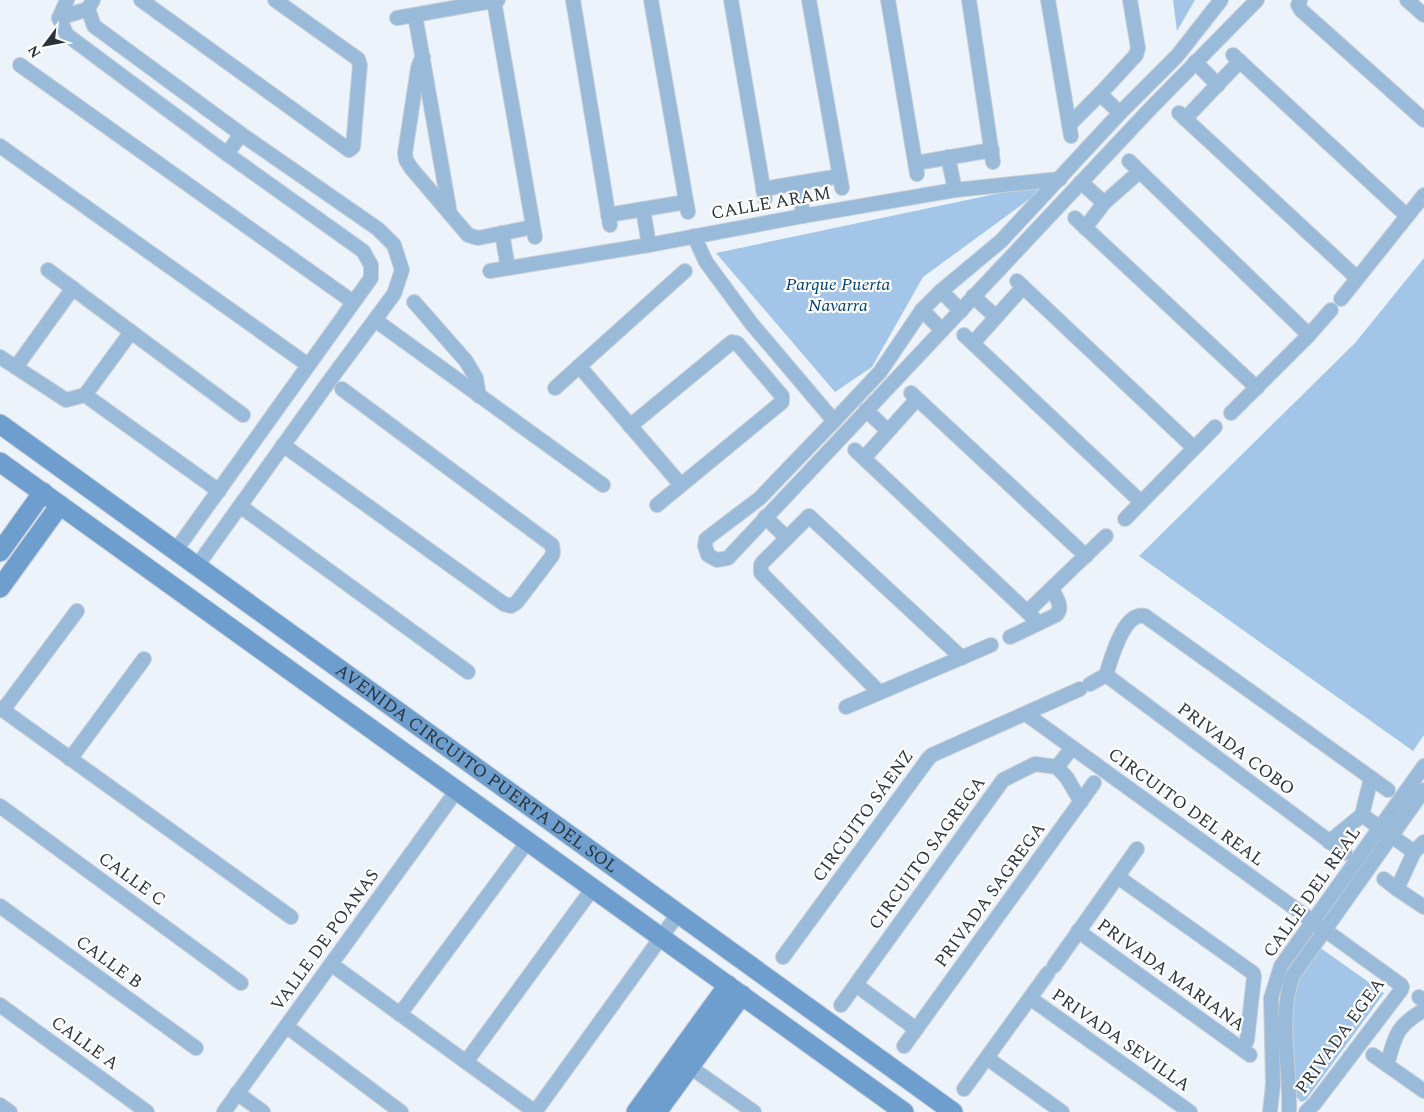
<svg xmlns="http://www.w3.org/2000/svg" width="1424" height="1112" font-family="Spectral,serif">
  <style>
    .green { fill: #a3c6e8 }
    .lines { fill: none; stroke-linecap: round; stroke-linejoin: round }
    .street-casing { stroke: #c9d0d8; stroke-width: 16 }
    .secondary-casing { stroke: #c9d0d8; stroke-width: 21 }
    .street { stroke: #9abada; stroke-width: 14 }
    .secondary { stroke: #6d9ecd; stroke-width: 19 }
    .labels { text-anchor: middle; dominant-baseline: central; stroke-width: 4.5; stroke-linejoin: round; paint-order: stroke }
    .street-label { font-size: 18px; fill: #2b333a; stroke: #fff }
    .park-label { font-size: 18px; font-style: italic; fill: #014271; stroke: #fff }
  </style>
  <rect width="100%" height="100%" fill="#ecf3fb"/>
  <!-- green -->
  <g class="green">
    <path d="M1173,0H1195L1177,31Z"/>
    <path d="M1053,182L923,277L872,367L835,392L716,253Z"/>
    <path d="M1424,258V735L1413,751L1139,556L1355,343Z"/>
    <path d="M1319,947L1384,993L1306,1100L1301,1102L1295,1095L1291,1014L1298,980Z"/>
  </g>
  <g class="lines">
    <!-- street casing -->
    <g class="street-casing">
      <g id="street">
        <path d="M67,0L59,18L67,35L227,154L363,251L371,265V278L176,550"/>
        <path d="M141,0L349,150L353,147L360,65L358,59L275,0"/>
        <path d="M573,0L610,225"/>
        <path d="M651,0L688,212"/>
        <path d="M731,0L765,199"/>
        <path d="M809,0L842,188"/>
        <path d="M888,0L917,174"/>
        <path d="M969,0L993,162"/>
        <path d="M1048,0L1071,136"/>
        <path d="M1221,0L1177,56L1120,113L1001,241L941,291L922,310L880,372L834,421L760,498L706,539L705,546L708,555L717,560L728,558L1150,109L1257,0"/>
        <path d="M1300,0L1298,5L1301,10L1424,120"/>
        <path d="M1407,0L1424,15"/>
        <path d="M494,1L535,237"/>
        <path d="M88,9L94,26L241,134L378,229L394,245L402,270L394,294L330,380L197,566"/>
        <path d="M415,15L450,214"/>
        <path d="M59,18L88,9L93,0"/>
        <path d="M397,18L498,0"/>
        <path d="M1233,55L1407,216"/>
        <path d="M423,57L420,62L418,68L405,153L406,160L411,168L468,235L478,238L533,227"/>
        <path d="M1195,62L1218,85"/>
        <path d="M20,65L353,302"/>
        <path d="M1100,94L1120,113"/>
        <path d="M1179,113L1357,278"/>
        <path d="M1185,119L1240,61"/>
        <path d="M1069,125L1100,94L1136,55L1138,48L1130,0"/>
        <path d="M0,146L308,365"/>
        <path d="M227,154L241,134"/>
        <path d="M948,157L955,190"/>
        <path d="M1129,161L1309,335"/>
        <path d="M916,163L992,150"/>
        <path d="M1081,182L1104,203"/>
        <path d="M799,183L803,216"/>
        <path d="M763,189L840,176"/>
        <path d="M643,209L649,245"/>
        <path d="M608,215L686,202"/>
        <path d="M1075,218L1257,388"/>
        <path d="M1085,228L1104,203L1139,172"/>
        <path d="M502,233L508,268"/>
        <path d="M694,236L706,262L751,323L834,421"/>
        <path d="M48,270L243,415"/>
        <path d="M490,271L649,245L803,216L955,190L1060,179"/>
        <path d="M1017,281L1194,448"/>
        <path d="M941,291L961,311"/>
        <path d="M973,296L996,317"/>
        <path d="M1341,299L1424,195"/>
        <path d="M414,302L466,361L476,378L479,396"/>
        <path d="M922,310L942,330"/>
        <path d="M375,320L603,485"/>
        <path d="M964,335L1141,502"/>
        <path d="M973,343L1023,287"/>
        <path d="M0,357L66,400L85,395L219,491"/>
        <path d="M579,366L681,485"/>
        <path d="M16,367L73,288"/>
        <path d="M555,388L685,271"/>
        <path d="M911,393L1086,556"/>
        <path d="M85,395L131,332"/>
        <path d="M866,410L888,431"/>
        <path d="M1231,413L1309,335L1331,310"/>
        <path d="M630,426L732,342L737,343L782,396V402L657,505"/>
        <path d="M283,445L504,604L511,606L517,602L552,556L553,552L552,545L342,389"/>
        <path d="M855,450L1039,623"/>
        <path d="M864,458L917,399"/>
        <path d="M240,506L468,672"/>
        <path d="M765,517L787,538"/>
        <path d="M1125,519L1215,427"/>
        <path d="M1027,612L1106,536"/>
        <path d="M1010,637L1056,615C1064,607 1056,598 1052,589"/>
        <path d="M1106,675L1345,853"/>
        <path d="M1090,684L1106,675C1111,660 1123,611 1145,616L1388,790"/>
        <path d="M879,692L761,573V565L763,562L809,516L962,658"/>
        <path d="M846,707L991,645"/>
        <path d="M0,708L291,917"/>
        <path d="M3,710L77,611"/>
        <path d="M1026,714L1401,985L1402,987L1401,990L1315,1103L1306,1112"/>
        <path d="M70,759L144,659"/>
        <path d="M1057,767L1072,748"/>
        <path d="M0,806L241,983"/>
        <path d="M1362,815L1414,852"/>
        <path d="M1329,842L1362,815L1371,778"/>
        <path d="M1424,842L1414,852L1397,889L1424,907"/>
        <path d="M1118,877L1253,973L1254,977L1247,1040L1242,1049"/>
        <path d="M1384,879L1397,889"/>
        <path d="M0,906L196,1048"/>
        <path d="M1078,931L1250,1055"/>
        <path d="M783,957L928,759L932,755L1080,689"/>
        <path d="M331,964L535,1112"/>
        <path d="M1054,966L1137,849"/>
        <path d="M856,985L916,1029"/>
        <path d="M1419,997L1424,1001"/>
        <path d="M1030,998L1190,1112"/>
        <path d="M0,1005L147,1112"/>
        <path d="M841,1005L1003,780L1035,764L1057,767L1067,778L1081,802"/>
        <path d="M400,1014L528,841"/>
        <path d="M286,1026L401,1112"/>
        <path d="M904,1046L1094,783"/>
        <path d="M1373,1055L1424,1091"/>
        <path d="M987,1058L1062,1112"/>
        <path d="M466,1062L593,888"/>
        <path d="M1387,1065C1395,1036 1396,1026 1424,1010"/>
        <path d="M690,1067L754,1112"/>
        <path d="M964,1089L1048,973"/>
        <path d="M237,1093L263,1112"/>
        <path d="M0,1105L10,1112"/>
        <path d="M224,1112L457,790"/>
        <path d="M535,1112L678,914"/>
        <path d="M1270,1112L1273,1084L1271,998L1281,966L1424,766"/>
        <path d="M1289,1112C1291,1065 1277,1021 1293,975L1424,790"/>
      </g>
    </g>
    <!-- secondary casing -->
    <g class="secondary-casing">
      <g id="secondary">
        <path id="s1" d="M0,424L953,1112"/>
        <path d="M0,462L904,1112"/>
        <path d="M0,552L43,492"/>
        <path d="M0,588L60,505"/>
        <path d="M636,1112L728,985"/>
        <path d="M657,1112L742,995"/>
      </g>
    </g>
    <!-- street -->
    <use href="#street" class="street"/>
    <!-- secondary -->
    <use href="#secondary" class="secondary"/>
  </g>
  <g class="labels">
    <!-- street labels -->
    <g class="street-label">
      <text transform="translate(771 203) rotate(-10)">CALLE ARAM</text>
      <text transform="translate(1236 749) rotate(37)">PRIVADA COBO</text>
      <text stroke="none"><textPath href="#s1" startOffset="588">AVENIDA CIRCUITO PUERTA DEL SOL</textPath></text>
      <text transform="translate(1186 807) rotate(36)">CIRCUITO DEL REAL</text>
      <text transform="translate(863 816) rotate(-54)">CIRCUITO SÁENZ</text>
      <text transform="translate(927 853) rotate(-54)">CIRCUITO SAGREGA</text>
      <text transform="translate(132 879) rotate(36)">CALLE C</text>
      <text transform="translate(1312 892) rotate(-55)">CALLE DEL REAL</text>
      <text transform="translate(990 895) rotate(-54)">PRIVADA SAGREGA</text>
      <text transform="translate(325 940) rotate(-54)">VALLE DE POANAS</text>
      <text transform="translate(109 962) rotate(36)">CALLE B</text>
      <text transform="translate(1171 975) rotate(36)">PRIVADA MARIANA</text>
      <text transform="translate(1340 1036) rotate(-54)">PRIVADA EGEA</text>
      <text transform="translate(1121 1040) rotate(35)">PRIVADA SEVILLA</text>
      <text transform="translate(85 1043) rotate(36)">CALLE A</text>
    </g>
    <!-- park labels -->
    <g class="park-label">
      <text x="838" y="284">Parque Puerta<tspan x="838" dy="21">Navarra</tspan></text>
    </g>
  </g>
  <!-- north arrow -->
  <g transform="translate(45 45) rotate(238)" stroke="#ffffff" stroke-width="4" paint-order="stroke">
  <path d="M0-4L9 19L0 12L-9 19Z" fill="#2b333a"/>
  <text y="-8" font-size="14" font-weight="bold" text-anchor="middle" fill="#2b333a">N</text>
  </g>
</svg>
